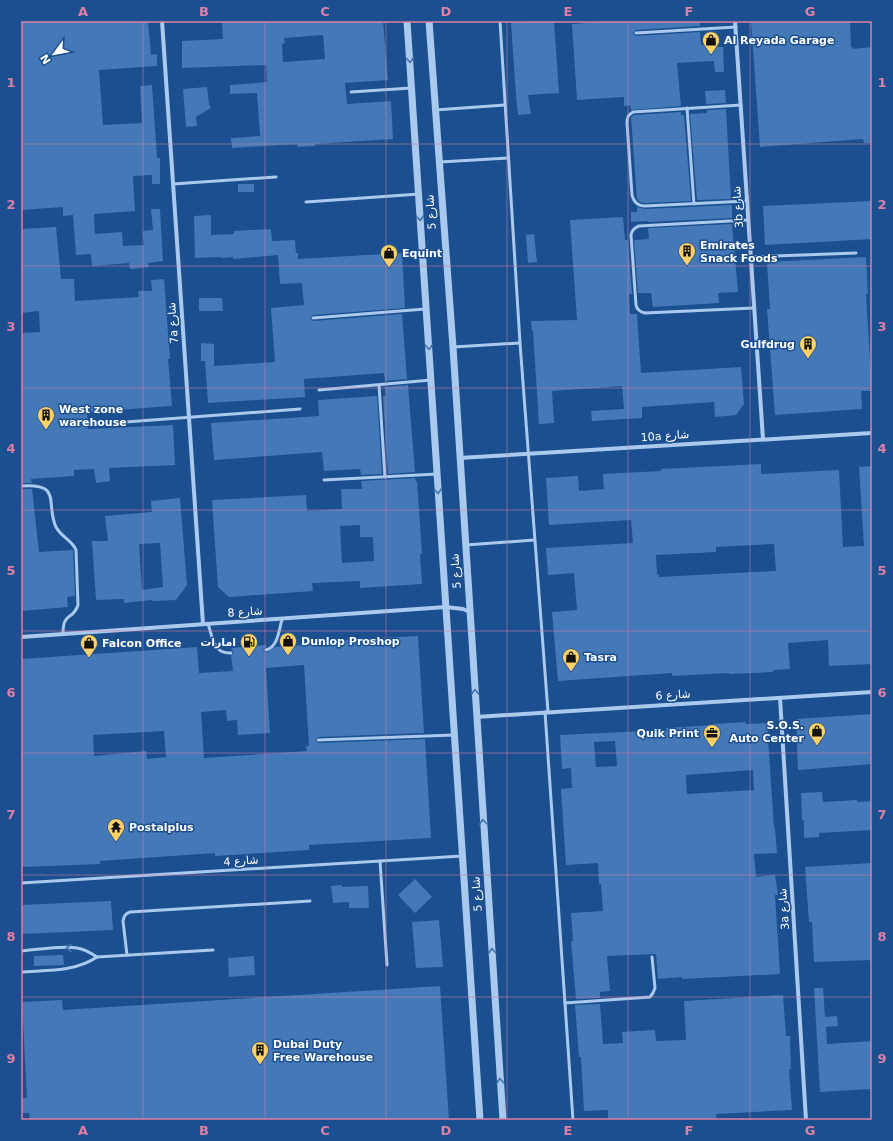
<svg xmlns="http://www.w3.org/2000/svg" width="893" height="1141" font-family="'DejaVu Sans','Noto Naskh Arabic',sans-serif">
  <style>
    .building { fill: #4478b7; fill-rule: evenodd }
    .lines { fill: none; stroke-linecap: round; stroke-linejoin: round }
    .service { stroke: #a9c9ee; stroke-width: 3 }
    .minor { stroke: #a9c9ee; stroke-width: 4 }
    .tertiary { stroke: #a9c9ee; stroke-width: 7 }
    .oneway { stroke: #4674ac }
    .grid { fill: none; stroke: #dd80a5; stroke-width: 1; stroke-opacity: 0.55 }
    .labels { text-anchor: middle; dominant-baseline: central; stroke-width: 3; stroke-linejoin: round; paint-order: stroke }
    .poi-label { font-size: 11px; font-weight: bold; fill: #fff; stroke: #1b4f8f; text-anchor: start }
    .street-label { font-size: 11px; fill: #fff; stroke: #1b4f8f }
    .neatline { fill: none; stroke: #dd80a5; stroke-width: 1.5 }
    .grid-label { font-size: 13px; text-anchor: middle; font-weight: bold; fill: #dd80a5 }
  </style>
  <rect width="100%" height="100%" fill="#1b4f8f"/>
  <!-- building -->
  <g class="building">
    <path d="M21,21H148L151,55L157,54V66L99,70L103,125L142,123L140,86L152,85L157,158H160V184H152V175L133,176L135,211L94,214L95,234L122,232L123,246L144,245L143,231L153,230L151,209H160L163,261L148,263L149,267L130,269L129,263L92,266L91,254L76,255L73,215L63,216V207L21,210Z"/>
    <path d="M222,21H383L388,80L345,83L347,104L391,101L393,139L315,144V146L298,147L297,144L232,148L231,138L260,136L257,93L230,94V85L267,82L266,65L182,68V41L223,39ZM323,35L325,59L283,62L282,44L285,43L284,38Z"/>
    <path d="M554,21L559,93L528,95L531,114L518,115L516,96L511,23Z"/>
    <path d="M614,21H700V26L636,30L633,34L636,36L700,32L701,45L713,44V47H723L724,72H715L714,61L677,63L681,106L631,110L630,105L624,106V97L577,100L572,24Z"/>
    <path d="M751,21H850L851,47H852L853,49L872,47V143H864L863,139L760,147Z"/>
    <path d="M207,87L209,104L211,108L196,117L197,126L186,127L183,89Z"/>
    <path d="M725,90L726,103L706,104L705,91Z"/>
    <path d="M726,109L731,199L697,200L690,114L707,113V110Z"/>
    <path d="M681,112V115H684L691,201L645,203L640,202L637,199L631,117L634,115Z"/>
    <rect x="238" y="184" width="16" height="8"/>
    <path d="M872,201V239L765,245L763,206Z"/>
    <path d="M732,205V218L648,222V221L631,222V212H637V207L645,209Z"/>
    <path d="M211,215V235L234,234V231L271,229L272,241L295,240L296,253H298V259L402,253L405,308L313,315L310,318L313,321L402,314L407,379L385,381L384,373L304,379L305,397L208,403L205,361H201V343L214,344V366L275,362L271,308L304,305L302,283L280,284L278,255L233,259V257L221,258V257L195,258L194,216Z"/>
    <path d="M623,217L625,240H628L632,294H629L630,314H637L641,373L741,367L744,404L736,415L715,417L714,402L642,407V418L592,421L591,411L624,409L622,386L552,391L554,423L539,424L533,331H532L531,321L577,320L570,220Z"/>
    <path d="M732,224L738,292L718,293L719,303L653,307L651,293H638L634,240L649,239L648,228Z"/>
    <path d="M56,227L61,279H74L75,301L139,297L138,291H152L151,280L164,279L170,359H168L172,406L87,412L88,429L173,425L175,465L109,468L110,481L96,483L94,469L74,470V476L31,479L32,483H21V333L40,332L39,311L21,313V229Z"/>
    <path d="M534,234L537,262L528,263L526,235Z"/>
    <path d="M866,257L868,294H866L872,391H861L862,409L775,415L767,309H770L767,262Z"/>
    <path d="M199,298H222L223,311H199Z"/>
    <path d="M408,385L415,472L388,474L383,396H386L385,387Z"/>
    <path d="M377,396L382,474L361,475L360,469L324,471L322,452L214,460L211,423L319,416L318,400Z"/>
    <path d="M761,464V474L839,470L843,547L864,546L859,467L872,466V664L829,666L828,640L788,643L790,669L773,670V672L729,674V673L672,676V673L558,681L552,612L577,610L574,573L548,575L546,548L633,543L631,520L549,525L546,478L578,476L579,491L604,489L603,474L661,471V469ZM774,544L776,571L659,577V574L657,575L656,555L716,552V547Z"/>
    <path d="M415,478L416,482L417,481L422,554H420L422,584L360,588V581L312,583L313,591L229,597L218,587L212,500L306,495L307,511L342,509L341,489H362L361,481ZM360,525V537H373L374,561L342,563L340,526Z"/>
    <path d="M21,489H32L39,552L73,550L75,596L67,597L68,607L21,611Z"/>
    <path d="M180,498L187,585L176,600L152,601V600L124,603V599L96,600L92,541H108L105,516L152,512L151,501ZM160,543L163,587L142,590L139,544Z"/>
    <path d="M418,636L424,733L318,737L315,740L318,743L425,739L431,838L309,845V850L215,856V853L100,861V864L21,867V659L197,647L199,673L233,671L231,656L234,653L231,648L266,645V647L263,650L266,653L275,647L303,645V642ZM304,665L309,746H306L307,751L204,758L201,712L226,710L227,721L237,720L238,735L270,733L266,668ZM164,731L166,757L147,759L146,751L94,756L93,735Z"/>
    <path d="M872,714V764L798,770L796,719Z"/>
    <path d="M746,722V724L767,723L774,828H775L777,853L754,854L756,877L775,875L778,895H775L780,974L682,979V977L658,979L656,954L607,956L610,991L600,992V998L576,999L571,941H573L571,913L603,911L601,884H599L598,863L566,865L561,789L572,788L571,768L562,769L560,735L667,730L666,728L713,725L712,724ZM615,741L617,766L596,767L594,742ZM753,770L754,790L687,794L686,775Z"/>
    <path d="M822,792L823,802L857,800V802L872,801V830L819,833V837L804,838V820H802L801,793Z"/>
    <path d="M872,863V960L814,962L812,922H809L805,867Z"/>
    <path d="M415,879L432,897L415,913L398,895Z"/>
    <path d="M342,885V887L368,886L369,908H349V902L333,903L331,886Z"/>
    <path d="M111,901L113,930L21,934V905Z"/>
    <path d="M439,920L443,967L416,968L412,922Z"/>
    <path d="M63,955L64,965L34,966V956Z"/>
    <path d="M254,956L255,975L229,977L228,958Z"/>
    <path d="M440,986L449,1120H30L29,1113H21V1098H27L22,1002L62,1000L63,1010Z"/>
    <path d="M814,988H823L825,1017L837,1016L838,1026L826,1027L827,1044L872,1041V1089L820,1092Z"/>
    <path d="M783,995L786,1036H790L791,1069H789L792,1110L716,1114L717,1120H608V1110L584,1111L581,1057H579L575,1005L600,1004L603,1044L623,1043L622,1032L655,1030L656,1041L686,1040L684,1001Z"/>
  </g>
  <g class="lines">
    <!-- service -->
    <g class="service">
      <path d="M500,21L520,343L548,712"/>
      <path d="M636,33L736,27"/>
      <path d="M351,92L411,88"/>
      <path d="M741,105L633,112C628,115 627,117 627,123L632,195C634,203 638,206 645,206L747,201"/>
      <path d="M687,108L694,204"/>
      <path d="M435,110L505,105"/>
      <path d="M440,162L508,158"/>
      <path d="M173,184L276,177"/>
      <path d="M306,202L419,194"/>
      <path d="M748,220L639,226C634,228 632,230 631,235L636,305C637,310 640,312 645,313L754,308"/>
      <path d="M750,257L856,253"/>
      <path d="M313,318L425,309"/>
      <path d="M453,347L520,343"/>
      <path d="M379,385L385,477"/>
      <path d="M319,390L431,380"/>
      <path d="M99,424L300,409"/>
      <path d="M324,480L437,474"/>
      <path d="M21,486C63,483 45,503 56,527C61,537 72,540 76,550L78,605C73,621 63,611 63,634"/>
      <path d="M466,545L534,540"/>
      <path d="M208,624C213,638 213,654 231,653"/>
      <path d="M266,650C278,647 279,630 282,619"/>
      <path d="M545,712L573,1120"/>
      <path d="M318,740L454,735"/>
      <path d="M380,861L387,965"/>
      <path d="M21,883L462,856"/>
      <path d="M21,951C37,950 62,945 77,948C85,949 91,953 97,957"/>
      <path d="M127,955L123,921C124,916 125,914 130,912L310,901"/>
      <path d="M21,972C47,970 75,972 97,957L213,950"/>
      <path d="M565,1003L650,997L653,993L655,988L652,957"/>
    </g>
    <!-- minor -->
    <g class="minor">
      <path d="M162,21L203,624"/>
      <path d="M735,21L763,439"/>
      <path d="M459,458L872,433"/>
      <path d="M21,637L446,607L463,609L470,612"/>
      <path d="M780,698L806,1120"/>
      <path d="M476,717L872,692"/>
    </g>
    <!-- tertiary -->
    <g class="tertiary">
      <path d="M407,21L480,1120"/>
      <path d="M429,21L453,347L503,1120"/>
    </g>
  </g>
  <!-- one-way arrows -->
  <defs><path id="oneway-chevron" d="M-2-3.5L2.5 0L-2 3.5" fill="none" stroke-width="1.6" stroke-linecap="round" stroke-linejoin="round"/></defs>
  <g class="oneway">
    <use href="#oneway-chevron" transform="translate(410 60) rotate(86)"/>
    <use href="#oneway-chevron" transform="translate(420 218) rotate(86)"/>
    <use href="#oneway-chevron" transform="translate(429 347) rotate(87)"/>
    <use href="#oneway-chevron" transform="translate(438 491) rotate(86)"/>
    <use href="#oneway-chevron" transform="translate(475 692) rotate(-93)"/>
    <use href="#oneway-chevron" transform="translate(483 822) rotate(-94)"/>
    <use href="#oneway-chevron" transform="translate(69 948) rotate(180)"/>
    <use href="#oneway-chevron" transform="translate(492 951) rotate(-94)"/>
    <use href="#oneway-chevron" transform="translate(500 1081) rotate(-94)"/>
  </g>
  <!-- grid -->
  <path class="grid" d="M143,21V1120M265,21V1120M386,21V1120M507,21V1120M628,21V1120M750,21V1120M21,144H872M21,266H872M21,388H872M21,510H872M21,631H872M21,753H872M21,875H872M21,997H872"/>
  <!-- icons -->
  <defs>
    <g id="shop-pin" transform="scale(0.9)"><path d="M0 17L-7.5 6A9.5 9.5 0 1 1 7.5 6Z" fill="#ffd166" stroke="#1b4f8f"/><path d="M-5-2.5h2.3a2.7 3.5 0 0 1 5.4 0H5L5.5 6h-11ZM-1.5-2.5h3a1.5 2.3 0 0 0-3 0Z" fill="#111"/></g>
    <g id="building-pin" transform="scale(0.9)"><path d="M0 17L-7.5 6A9.5 9.5 0 1 1 7.5 6Z" fill="#ffd166" stroke="#1b4f8f"/><path d="M-4-6H4V6H1V3H-1V6H-4ZM-2.5-4.3h1.7v1.8h-1.7ZM.8-4.3h1.7v1.8H.8ZM-2.5-1h1.7V.8h-1.7ZM.8-1h1.7V.8H.8Z" fill="#111"/></g>
    <g id="fuel-pin" transform="scale(0.9)"><path d="M0 17L-7.5 6A9.5 9.5 0 1 1 7.5 6Z" fill="#ffd166" stroke="#1b4f8f"/><path d="M-5.5-6h7V0h2V4h1.3V-2.5L3-4.5l.8-.8L6-3V5H2.5V1h-1V6h-7ZM-4.2-4.7v3.2H.2V-4.7Z" fill="#111"/></g>
    <g id="office-pin" transform="scale(0.9)"><path d="M0 17L-7.5 6A9.5 9.5 0 1 1 7.5 6Z" fill="#ffd166" stroke="#1b4f8f"/><path d="M-6-3h4V-5.5h4V-3h4V5H-6ZM-1-4.5V-3h2v-1.5ZM-6 0V1H6V0Z" fill="#111"/></g>
    <g id="temple-pin" transform="scale(0.9)"><path d="M0 17L-7.5 6A9.5 9.5 0 1 1 7.5 6Z" fill="#ffd166" stroke="#1b4f8f"/><path d="M0-6L5-2H3V0L6.5 2.5H4V6H1.5V3h-3V6H-4V2.5H-6.5L-3 0V-2H-5Z" fill="#111"/></g>
  </defs>
  <g fill-rule="evenodd">
    <use href="#shop-pin" x="711" y="40"/>
    <use href="#building-pin" x="687" y="251"/>
    <use href="#shop-pin" x="389" y="253"/>
    <use href="#building-pin" x="808" y="344"/>
    <use href="#building-pin" x="46" y="415"/>
    <use href="#shop-pin" x="288" y="641"/>
    <use href="#fuel-pin" x="249" y="642"/>
    <use href="#shop-pin" x="89" y="643"/>
    <use href="#shop-pin" x="571" y="657"/>
    <use href="#shop-pin" x="817" y="731"/>
    <use href="#office-pin" x="712" y="733"/>
    <use href="#temple-pin" x="116" y="827"/>
    <use href="#building-pin" x="260" y="1050"/>
  </g>
  <g class="labels">
    <!-- poi labels -->
    <g class="poi-label">
      <text x="724" y="40">Al Reyada Garage</text>
      <text x="700" y="245">Emirates<tspan x="700" dy="13">Snack Foods</tspan></text>
      <text x="402" y="253">Equint</text>
      <text x="795" y="344" text-anchor="end">Gulfdrug</text>
      <text x="59" y="409">West zone<tspan x="59" dy="13">warehouse</tspan></text>
      <text x="301" y="641">Dunlop Proshop</text>
      <text x="236" y="642" text-anchor="end">امارات</text>
      <text x="102" y="643">Falcon Office</text>
      <text x="584" y="657">Tasra</text>
      <text x="804" y="725" text-anchor="end">S.O.S.<tspan x="804" dy="13">Auto Center</tspan></text>
      <text x="699" y="733" text-anchor="end">Quik Print</text>
      <text x="129" y="827">Postalplus</text>
      <text x="273" y="1044">Dubai Duty<tspan x="273" dy="13">Free Warehouse</tspan></text>
    </g>
    <!-- street labels -->
    <g class="street-label">
      <text transform="translate(738 207) rotate(-94)">3b شارع</text>
      <text transform="translate(431 212) rotate(-94)">شارع 5</text>
      <text transform="translate(173 323) rotate(-94)">7a شارع</text>
      <text transform="translate(665 436) rotate(-4)">10a شارع</text>
      <text transform="translate(456 571) rotate(-94)">شارع 5</text>
      <text transform="translate(245 612) rotate(-4)">شارع 8</text>
      <text transform="translate(673 695) rotate(-4)">شارع 6</text>
      <text transform="translate(241 861) rotate(-4)">شارع 4</text>
      <text transform="translate(477 894) rotate(-94)">شارع 5</text>
      <text transform="translate(784 909) rotate(-94)">3a شارع</text>
    </g>
  </g>
  <!-- border -->
  <rect width="893" height="1141" fill="none" stroke="#1b4f8f" stroke-width="44"/>
  <!-- north arrow -->
  <g transform="translate(54 54) rotate(238)" stroke="#1b4f8f" stroke-width="3" paint-order="stroke">
  <path d="M0-3L7 15L0 10L-7 15Z" fill="#ffffff"/>
  <text y="-6" font-size="11" font-weight="bold" text-anchor="middle" fill="#ffffff">N</text>
  </g>
  <rect x="22" y="22" width="849" height="1097" class="neatline"/>
  <g class="grid-label">
    <text x="83" y="16">A</text>
    <text x="204" y="16">B</text>
    <text x="325" y="16">C</text>
    <text x="446" y="16">D</text>
    <text x="568" y="16">E</text>
    <text x="689" y="16">F</text>
    <text x="810" y="16">G</text>
    <text x="11" y="87">1</text>
    <text x="882" y="87">1</text>
    <text x="11" y="209">2</text>
    <text x="882" y="209">2</text>
    <text x="11" y="331">3</text>
    <text x="882" y="331">3</text>
    <text x="11" y="453">4</text>
    <text x="882" y="453">4</text>
    <text x="11" y="575">5</text>
    <text x="882" y="575">5</text>
    <text x="11" y="697">6</text>
    <text x="882" y="697">6</text>
    <text x="11" y="819">7</text>
    <text x="882" y="819">7</text>
    <text x="11" y="941">8</text>
    <text x="882" y="941">8</text>
    <text x="11" y="1063">9</text>
    <text x="882" y="1063">9</text>
    <text x="83" y="1135">A</text>
    <text x="204" y="1135">B</text>
    <text x="325" y="1135">C</text>
    <text x="446" y="1135">D</text>
    <text x="568" y="1135">E</text>
    <text x="689" y="1135">F</text>
    <text x="810" y="1135">G</text>
  </g>
</svg>
